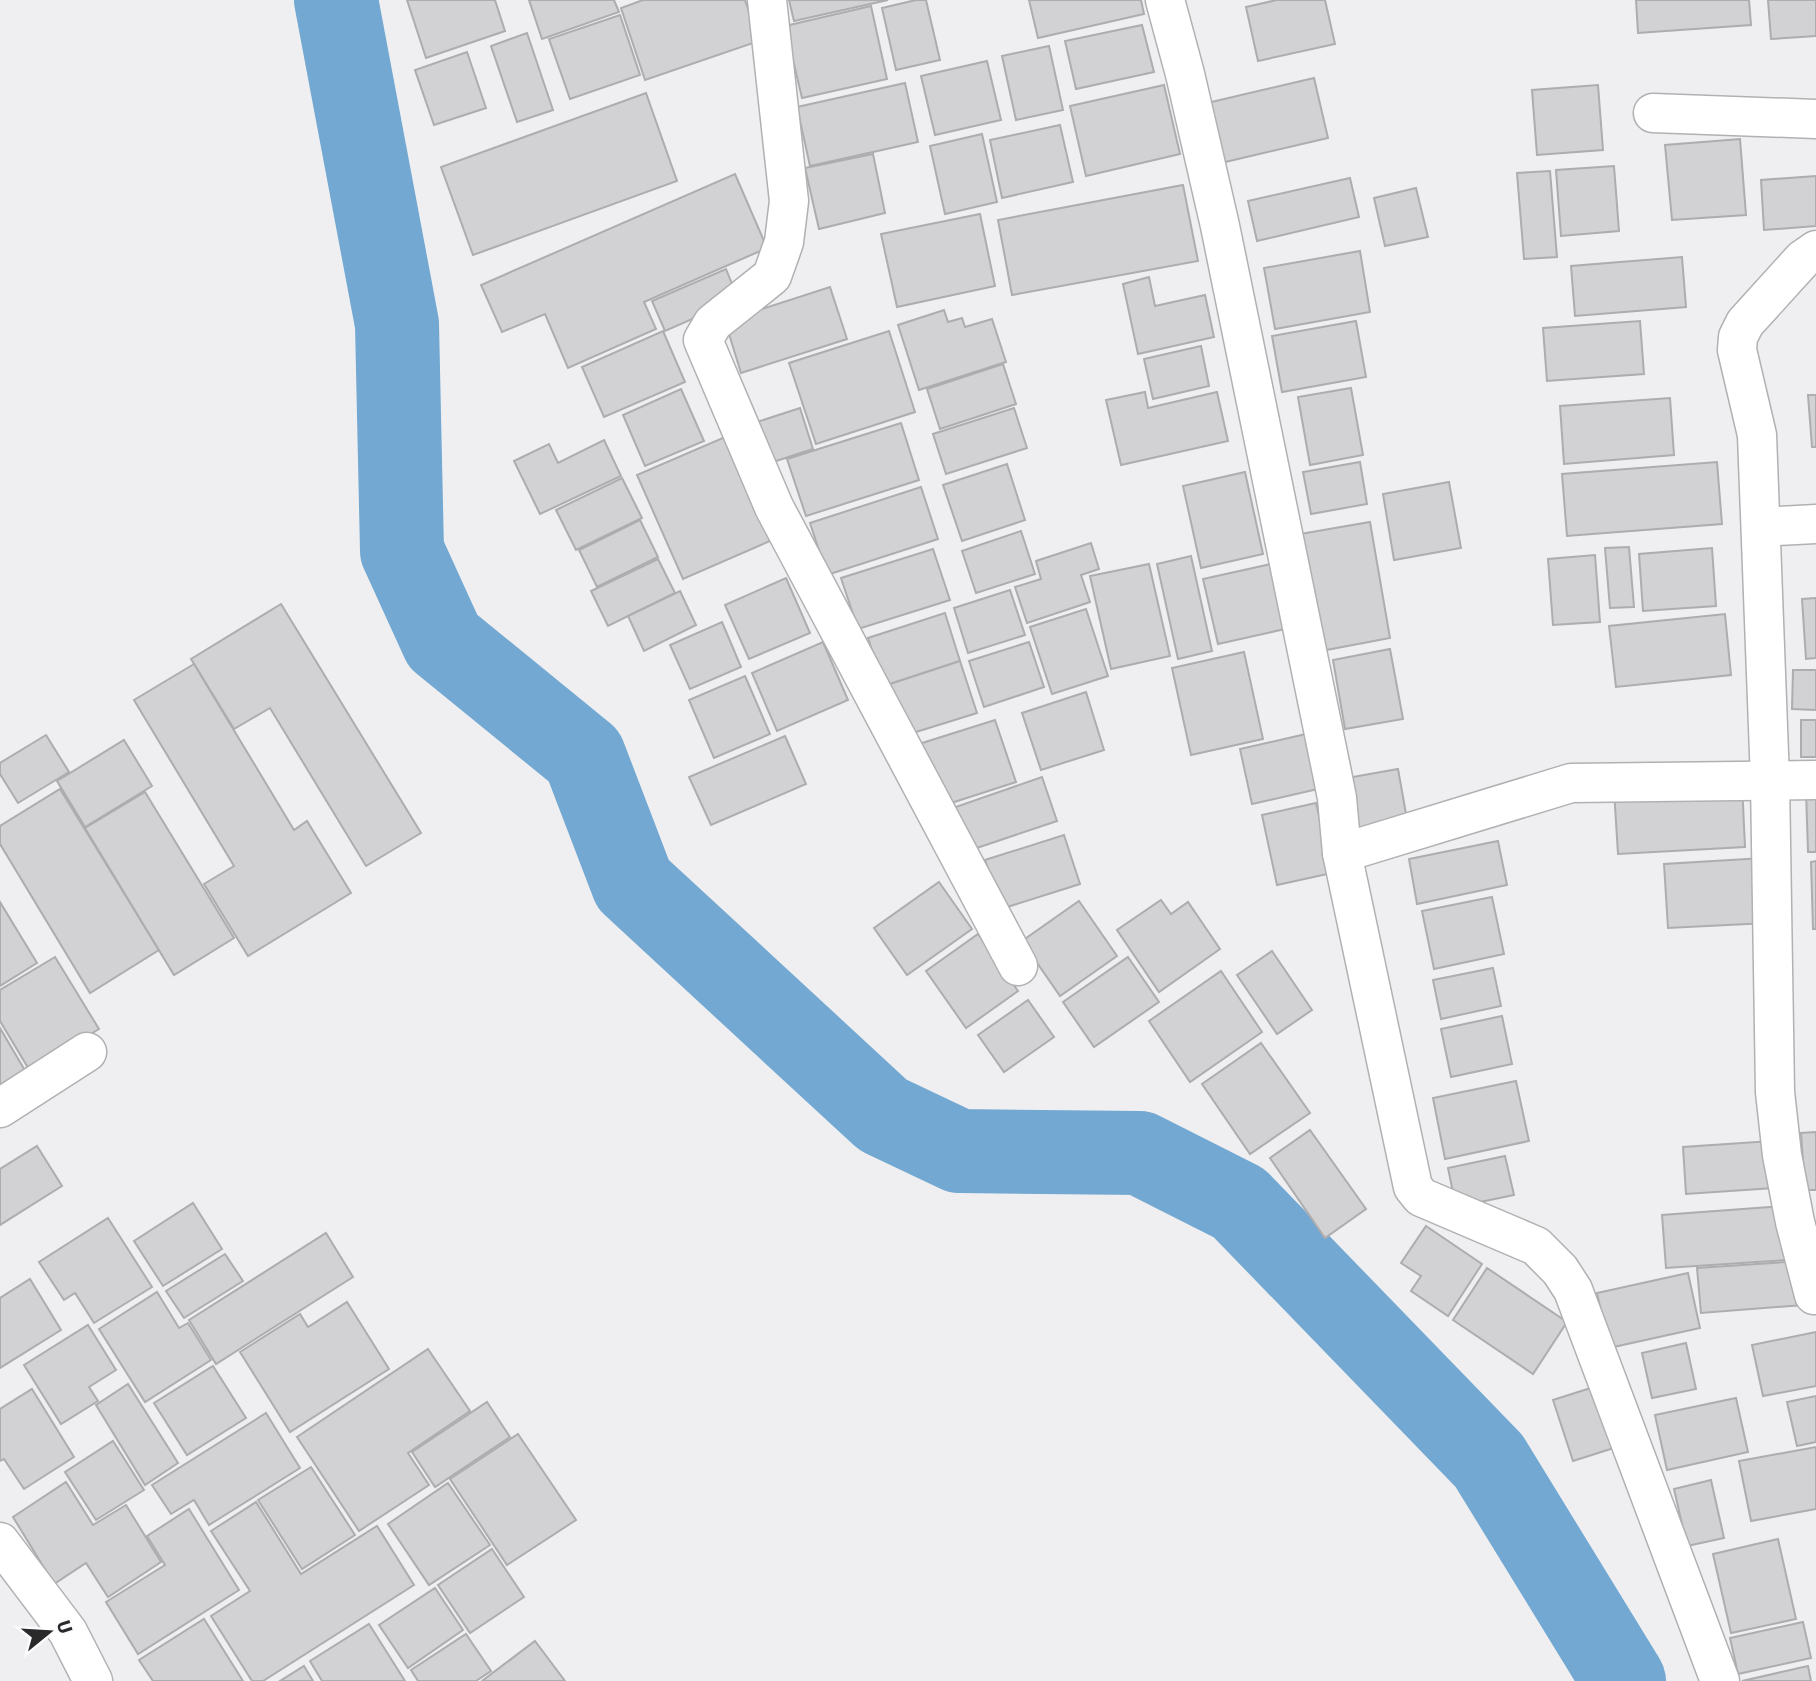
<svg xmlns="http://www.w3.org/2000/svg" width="1816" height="1681" font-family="'Fira Sans',sans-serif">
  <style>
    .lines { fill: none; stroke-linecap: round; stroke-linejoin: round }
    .river { stroke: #72a8d1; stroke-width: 84 }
    .building { fill: #d2d1d3; stroke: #adacae; stroke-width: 2 }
    .minor-casing { stroke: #b1b1b3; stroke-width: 41 }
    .minor { stroke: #fff; stroke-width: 38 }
  </style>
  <rect width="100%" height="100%" fill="#efeff1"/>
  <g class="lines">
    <!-- river -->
    <path class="river" d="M336,0L397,324L402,551L443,641L584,756L633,884L883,1115L959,1151L1140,1153L1239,1203L1489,1461L1624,1681"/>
  </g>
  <!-- building -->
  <g class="building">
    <path d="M407,0H495L505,31L426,58Z"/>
    <path d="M529,0H614L619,12L542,39Z"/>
    <path d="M643,0H745L759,41L645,80L621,8Z"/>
    <path d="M789,0H888L794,21Z"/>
    <path d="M916,0H926L940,60L896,70L882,8Z"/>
    <path d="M1029,0H1141L1144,14L1038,38Z"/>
    <path d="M1277,0H1325L1335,44L1258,61L1246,7Z"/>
    <path d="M1636,0H1749L1751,25L1638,33Z"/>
    <path d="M1768,0H1816V36L1771,39Z"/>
    <path d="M871,6L887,79L802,98L785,26Z"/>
    <path d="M620,15L640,75L570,99L549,39Z"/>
    <path d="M1142,25L1154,72L1076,89L1065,41Z"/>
    <path d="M527,33L553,110L517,122L491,46Z"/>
    <path d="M1049,46L1063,110L1016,120L1002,56Z"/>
    <path d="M467,52L486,108L434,125L415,70Z"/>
    <path d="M987,61L1001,120L935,135L921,76Z"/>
    <path d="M1314,78L1328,138L1221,163L1207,103Z"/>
    <path d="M905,83L918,142L810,166L797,107Z"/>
    <path d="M1164,85L1180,154L1086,176L1070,106Z"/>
    <path d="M1598,85L1603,150L1537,155L1532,90Z"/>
    <path d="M646,93L677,181L473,255L441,167Z"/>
    <path d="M1060,125L1073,182L1002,198L990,140Z"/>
    <path d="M982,134L997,202L945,214L930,146Z"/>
    <path d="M1740,139L1746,215L1672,220L1665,145Z"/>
    <path d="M873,154L885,213L819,229L805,168Z"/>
    <path d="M1614,166L1619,231L1561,236L1556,170Z"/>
    <path d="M1550,171L1557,257L1524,259L1517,173Z"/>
    <path d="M735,174L767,248L644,302L656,329L568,368L545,314L502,332L481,285Z"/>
    <path d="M1816,176V226L1764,230L1761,180Z"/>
    <path d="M1350,178L1359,217L1257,241L1248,201Z"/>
    <path d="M1183,185L1198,261L1012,295L998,220Z"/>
    <path d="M1416,188L1428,237L1385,246L1374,198Z"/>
    <path d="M980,214L995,286L897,307L881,234Z"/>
    <path d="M1360,251L1370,312L1275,329L1264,268Z"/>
    <path d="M1682,257L1686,307L1575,316L1571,266Z"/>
    <path d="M726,269L738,299L665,331L652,301Z"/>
    <path d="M1149,277L1155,306L1205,295L1214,337L1138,354L1123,284Z"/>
    <path d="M830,287L847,339L741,373L725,321Z"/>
    <path d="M944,310L948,322L962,318L965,327L992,319L1006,362L919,390L898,325Z"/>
    <path d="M1356,321L1366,377L1282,392L1272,336Z"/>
    <path d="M1640,321L1644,374L1547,381L1543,328Z"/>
    <path d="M663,331L685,382L604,417L582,367Z"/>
    <path d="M889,331L915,412L816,444L789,363Z"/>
    <path d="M1201,346L1209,386L1153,399L1144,359Z"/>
    <path d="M1003,364L1016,404L940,429L927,389Z"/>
    <path d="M1351,388L1363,455L1310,465L1298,397Z"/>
    <path d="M681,389L704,441L645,466L623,415Z"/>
    <path d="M1145,392L1148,408L1217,392L1228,441L1121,465L1106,400Z"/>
    <path d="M1808,395H1816V447H1812Z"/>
    <path d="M1670,398L1674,455L1564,464L1560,406Z"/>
    <path d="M800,408L813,449L767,464L754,423Z"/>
    <path d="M1014,408L1027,448L946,474L933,434Z"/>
    <path d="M901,423L919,480L806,516L787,459Z"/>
    <path d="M725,437L770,541L683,579L637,475Z"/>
    <path d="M604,440L621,476L540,514L514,461L549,444L558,463Z"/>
    <path d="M1360,462L1367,504L1311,514L1303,472Z"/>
    <path d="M1717,462L1722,524L1567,536L1562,474Z"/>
    <path d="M1007,464L1025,520L962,541L943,485Z"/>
    <path d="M1245,472L1263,554L1201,568L1183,486Z"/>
    <path d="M622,478L642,518L576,550L556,510Z"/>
    <path d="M1449,482L1461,548L1394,560L1383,494Z"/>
    <path d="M921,487L938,539L827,575L810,523Z"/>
    <path d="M640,520L658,557L597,587L579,550Z"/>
    <path d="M1370,522L1390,638L1321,651L1300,534Z"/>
    <path d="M1021,531L1035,574L976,593L962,551Z"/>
    <path d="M1091,543L1099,569L1081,575L1090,602L1027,623L1015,587L1041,579L1036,561Z"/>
    <path d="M1629,547L1634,607L1610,608L1605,548Z"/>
    <path d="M1712,548L1716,606L1643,611L1639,554Z"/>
    <path d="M933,549L950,600L858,629L841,578Z"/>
    <path d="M1595,555L1600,622L1553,625L1548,559Z"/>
    <path d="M1191,556L1212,651L1178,659L1157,564Z"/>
    <path d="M658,559L675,593L608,626L591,591Z"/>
    <path d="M1149,564L1170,656L1111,669L1090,576Z"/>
    <path d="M1271,564L1285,629L1218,644L1203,579Z"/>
    <path d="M786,578L810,633L749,659L725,605Z"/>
    <path d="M1010,590L1025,635L968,653L954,608Z"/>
    <path d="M680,591L696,625L644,651L628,616Z"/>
    <path d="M1816,598V658L1806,659L1802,599Z"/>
    <path d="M281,604L421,833L366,866L270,708L234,729L191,659Z"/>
    <path d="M1086,609L1108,676L1052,694L1030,627Z"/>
    <path d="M945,613L960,661L884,686L868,638Z"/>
    <path d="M1725,614L1731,675L1616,687L1609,626Z"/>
    <path d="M722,622L741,667L690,689L670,645Z"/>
    <path d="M823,642L848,700L777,731L752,673Z"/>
    <path d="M1029,642L1044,687L984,707L969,661Z"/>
    <path d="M1390,649L1403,719L1345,729L1333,660Z"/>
    <path d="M1244,652L1263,739L1191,755L1172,668Z"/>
    <path d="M960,661L977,713L900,737L884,686Z"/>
    <path d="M194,664L294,830L307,821L351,893L248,956L204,884L234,866L134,700Z"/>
    <path d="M1793,670H1816V710L1792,709Z"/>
    <path d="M745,676L770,734L714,758L689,700Z"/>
    <path d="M1086,692L1104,750L1041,770L1022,713Z"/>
    <path d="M995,720L1016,782L939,807L919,744Z"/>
    <rect x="1801" y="720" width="15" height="37"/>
    <path d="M1306,734L1318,789L1252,804L1240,749Z"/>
    <path d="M46,735L69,772L18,803L0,774V763Z"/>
    <path d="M785,736L806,784L711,825L689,777Z"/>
    <path d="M124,740L152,786L85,827L57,781Z"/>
    <path d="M1398,769L1408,825L1357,834L1347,778Z"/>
    <path d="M1042,777L1057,821L962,853L947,810Z"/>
    <path d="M1742,783L1745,847L1618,854L1614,790Z"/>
    <path d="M60,789L159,950L90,993L0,844V826Z"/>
    <path d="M1816,790V852H1808L1806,791Z"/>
    <path d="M145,792L234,938L174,975L85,828Z"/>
    <path d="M1316,803L1332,873L1277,885L1262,815Z"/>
    <path d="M1064,835L1080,884L1001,909L985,860Z"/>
    <path d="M1498,841L1507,885L1417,904L1409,859Z"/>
    <path d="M1763,858L1767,923L1668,928L1664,864Z"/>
    <path d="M1816,861V929H1813L1811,862Z"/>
    <path d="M939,882L972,929L907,975L874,928Z"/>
    <path d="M1492,897L1504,954L1434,969L1422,911Z"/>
    <path d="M1161,900L1171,914L1188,902L1220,949L1159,992L1117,930Z"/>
    <path d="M1079,901L1117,956L1060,996L1022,941Z"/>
    <path d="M0,902L37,963L0,986Z"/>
    <path d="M978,934L1018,991L966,1028L926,971Z"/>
    <path d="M1272,951L1312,1010L1277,1034L1237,975Z"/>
    <path d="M55,957L99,1029L30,1071L0,1021V990Z"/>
    <path d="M1128,957L1159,1002L1094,1047L1063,1002Z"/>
    <path d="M1493,968L1501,1006L1441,1019L1433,980Z"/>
    <path d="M1221,971L1262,1032L1190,1082L1149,1021Z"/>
    <path d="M1028,1000L1054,1037L1004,1072L978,1035Z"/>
    <path d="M1502,1016L1512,1064L1451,1077L1441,1029Z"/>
    <path d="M0,1028L27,1074L0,1090Z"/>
    <path d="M1261,1043L1310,1113L1250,1154L1202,1084Z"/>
    <path d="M1516,1081L1529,1141L1445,1159L1433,1098Z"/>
    <path d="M1310,1130L1366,1209L1325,1238L1270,1158Z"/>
    <path d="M1816,1132V1190H1805L1801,1133Z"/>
    <path d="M1771,1141L1774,1188L1686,1194L1683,1147Z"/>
    <path d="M37,1146L62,1186L0,1225V1169Z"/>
    <path d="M1505,1156L1514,1195L1456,1207L1448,1168Z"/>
    <path d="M193,1203L222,1249L163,1286L134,1241Z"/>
    <path d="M1784,1206L1787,1260L1666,1268L1662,1215Z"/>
    <path d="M108,1218L152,1287L94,1323L75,1293L64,1300L39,1262Z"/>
    <path d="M1426,1226L1482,1264L1448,1316L1411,1291L1421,1276L1401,1263Z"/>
    <path d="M326,1233L353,1277L216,1364L189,1320Z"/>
    <path d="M225,1254L243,1281L184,1318L166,1291Z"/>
    <path d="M1801,1261L1804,1305L1701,1313L1697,1268Z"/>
    <path d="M1487,1268L1567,1322L1533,1374L1453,1320Z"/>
    <path d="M1688,1273L1700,1328L1609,1348L1597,1293Z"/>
    <path d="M30,1279L61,1330L0,1368V1298Z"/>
    <path d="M157,1292L179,1328L188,1323L211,1360L145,1402L99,1329Z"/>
    <path d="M347,1302L389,1369L290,1432L240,1352L300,1314L308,1327Z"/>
    <path d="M88,1325L116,1370L89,1387L98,1401L61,1424L24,1365Z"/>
    <path d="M1816,1332V1386L1763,1396L1752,1345Z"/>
    <path d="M1686,1343L1696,1389L1652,1398L1642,1353Z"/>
    <path d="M428,1349L470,1411L408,1453L429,1485L359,1531L297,1437Z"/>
    <path d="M213,1366L246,1418L187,1455L154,1403Z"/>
    <path d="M128,1384L178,1463L145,1485L96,1405Z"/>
    <path d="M1600,1385L1620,1446L1573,1461L1553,1400Z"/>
    <path d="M32,1389L74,1457L24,1489L4,1459L0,1461V1409Z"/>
    <path d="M1816,1396V1442L1797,1446L1787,1402Z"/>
    <path d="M1736,1398L1748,1452L1667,1470L1655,1415Z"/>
    <path d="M487,1402L510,1437L435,1487L412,1452Z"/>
    <path d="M266,1413L300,1468L209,1525L194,1500L171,1514L152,1485Z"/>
    <path d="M518,1434L576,1520L507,1565L450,1479Z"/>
    <path d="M113,1441L144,1490L96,1520L65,1472Z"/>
    <path d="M1816,1447V1509L1751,1521L1739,1461Z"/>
    <path d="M311,1467L355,1535L302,1569L258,1500Z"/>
    <path d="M1711,1480L1724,1538L1687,1546L1674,1489Z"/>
    <path d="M66,1482L93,1525L126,1505L161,1562L108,1597L86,1563L54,1584L13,1517Z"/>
    <path d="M448,1483L490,1545L429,1585L388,1524Z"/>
    <path d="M256,1502L301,1574L377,1526L414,1585L263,1681H252L211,1616L250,1591L211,1531Z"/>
    <path d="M189,1509L239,1590L138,1654L106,1602L165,1565L147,1536Z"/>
    <path d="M1778,1539L1796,1619L1731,1633L1713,1554Z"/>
    <path d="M492,1549L524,1597L470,1633L438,1585Z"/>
    <path d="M435,1588L463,1630L408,1668L379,1625Z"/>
    <path d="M204,1619L243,1681H153L139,1660Z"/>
    <path d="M1803,1622L1811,1658L1738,1674L1730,1638Z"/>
    <path d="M369,1624L405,1681H322L310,1661Z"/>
    <path d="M466,1634L491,1671L476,1681H418L411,1670Z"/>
    <path d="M535,1641L565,1681H482Z"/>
    <path d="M304,1666L313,1681H280Z"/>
    <path d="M1808,1666L1811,1681H1742Z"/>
  </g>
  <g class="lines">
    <!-- minor casing -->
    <g class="minor-casing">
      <g id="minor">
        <path d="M767,0L789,201L784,242L772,276L713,323L703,340L774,507L1018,966"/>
        <path d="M1165,0L1185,74L1220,226L1332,773L1337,798L1342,853L1413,1187L1421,1197L1536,1246L1560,1270L1573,1290L1720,1681"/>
        <path d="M1653,113L1816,119"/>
        <path d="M1761,527L1816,524"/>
        <path d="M1342,853L1571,783L1816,780"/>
        <path d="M0,1108L87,1052"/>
        <path d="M1814,1295L1795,1222L1782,1155L1775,1092L1770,780L1757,435L1737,350L1738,337L1745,323L1803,259L1816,250"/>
        <path d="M0,1542L68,1632L93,1681"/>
      </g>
    </g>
    <!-- minor -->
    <use href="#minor" class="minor"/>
  </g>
  <!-- north arrow -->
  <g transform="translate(49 1632) rotate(72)" stroke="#fcfcfe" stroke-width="5" paint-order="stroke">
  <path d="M0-5L12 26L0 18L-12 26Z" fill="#2a2a2b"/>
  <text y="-10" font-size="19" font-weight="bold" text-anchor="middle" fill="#2a2a2b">U</text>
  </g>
</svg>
